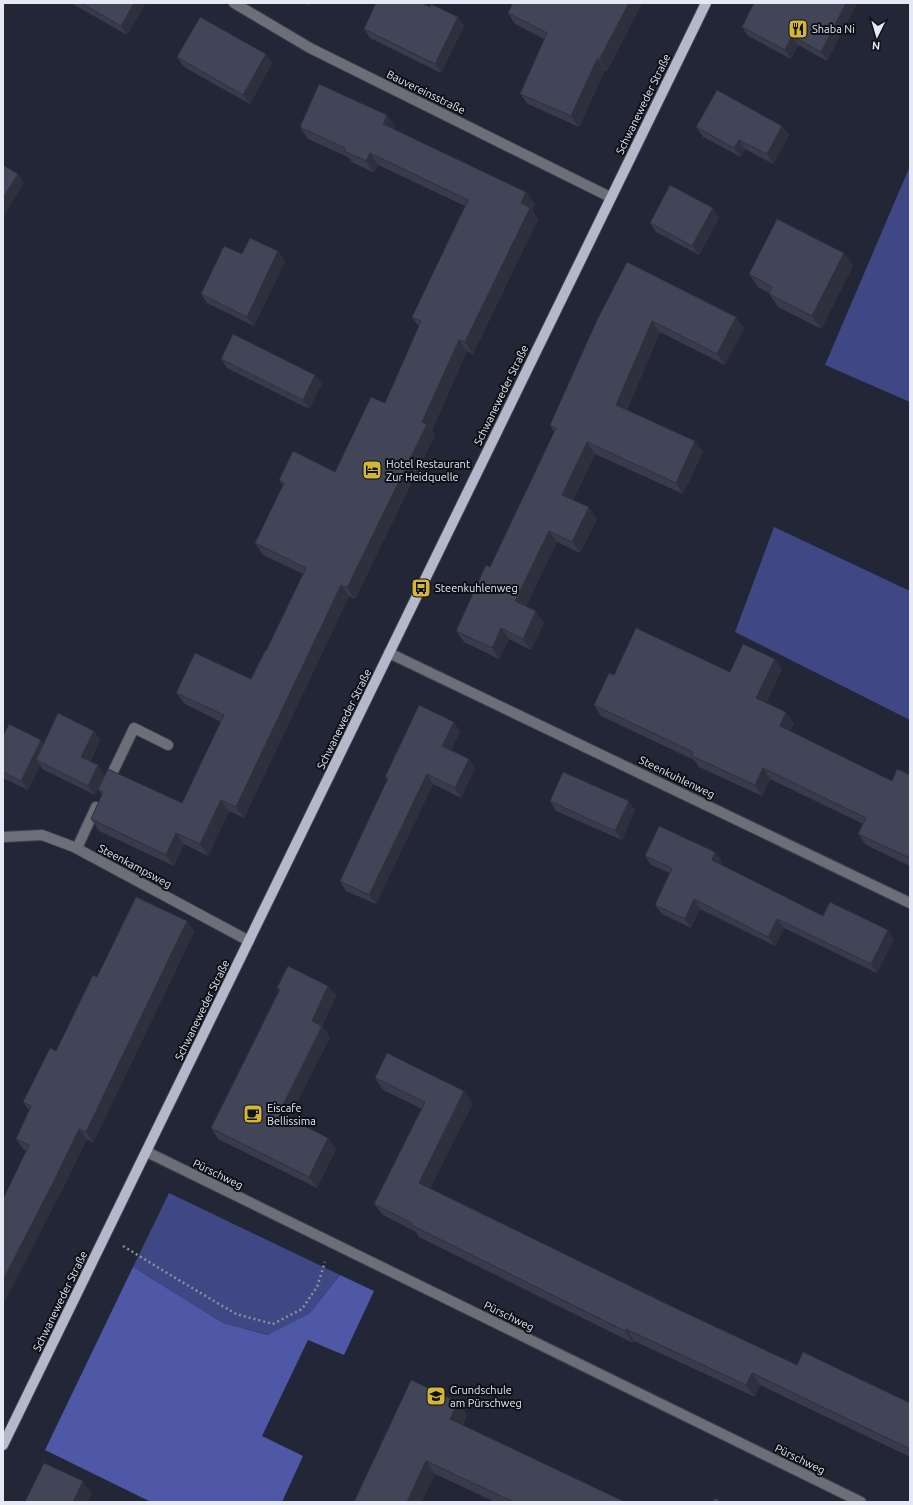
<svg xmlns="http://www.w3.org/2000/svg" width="913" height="1505" font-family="Ubuntu,sans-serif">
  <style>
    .green { fill: #3f4785 }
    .forest { fill: #4f58a7 }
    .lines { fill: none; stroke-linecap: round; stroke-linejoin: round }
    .minor-casing { stroke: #3e4150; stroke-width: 12 }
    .major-casing { stroke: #3e4150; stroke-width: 12 }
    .path { stroke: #8d909d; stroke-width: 2.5; stroke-dasharray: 2 3; stroke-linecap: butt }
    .minor { stroke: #6d6f78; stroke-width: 10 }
    .major { stroke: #b4b8ca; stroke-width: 10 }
    .wall { fill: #393b4b }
    .shaded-wall { fill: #2e303d }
    .building { fill: #424557; stroke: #2e303d }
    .labels { text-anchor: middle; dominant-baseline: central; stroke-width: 4; stroke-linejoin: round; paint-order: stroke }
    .poi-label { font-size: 11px; fill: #e6e8f3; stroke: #0e1017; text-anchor: start }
    .street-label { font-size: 11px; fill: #e6e8f3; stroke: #0e1017 }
  </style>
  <rect width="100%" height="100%" fill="#232636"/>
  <!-- green -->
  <g class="green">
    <path d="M910,166V402L825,365Z"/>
    <path d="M774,527L910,591V720L735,632Z"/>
    <path d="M169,1193L340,1275L310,1313L269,1335L223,1323L133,1267Z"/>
  </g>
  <!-- forest -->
  <path class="forest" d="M133,1267L223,1323L268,1335L310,1313L340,1275L374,1291L344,1355L308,1340L262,1436L303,1456L282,1502H151L45,1450Z"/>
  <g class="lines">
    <!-- minor casing -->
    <g class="minor-casing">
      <g id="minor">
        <path d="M234,3L310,48L610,197"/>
        <path d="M389,653L910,903"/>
        <path d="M108,782L134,728L168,745"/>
        <path d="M3,837L42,835L74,847L249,941"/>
        <path d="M77,848L96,807"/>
        <path d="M147,1152L861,1502"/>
      </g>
    </g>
    <!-- major casing -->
    <g class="major-casing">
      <path id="major" d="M3,1445L706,3"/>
    </g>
    <!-- path -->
    <path class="path" d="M123,1246L172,1276L236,1314L273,1324L302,1309L317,1287L325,1262"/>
    <!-- minor -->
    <use href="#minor" class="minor"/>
    <!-- major -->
    <use href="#major" class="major"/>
  </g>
  <!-- wall -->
  <g class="wall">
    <path d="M71,3H146L127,35Z"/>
    <path d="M303,3H311L309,6Z"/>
    <path d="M642,3L607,71L605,70L579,127L528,104L520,94L544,39L515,24L508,13Z"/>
    <path d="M857,3L827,61L798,45L791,59L748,36L742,27Z"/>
    <path d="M430,7L458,17L464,26L441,73L370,38L364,29Z"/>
    <path d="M177,57L272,63L250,104L184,67Z"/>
    <path d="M387,115L395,127L394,129L535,204L532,210L538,219L473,354L467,351L432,430L435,435L355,599L349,596L244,818L229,811L208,856L184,844L174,866L99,831L91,819L102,795L98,789L182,803L221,722L185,704L176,693L251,679L266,651L303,574L263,555L255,543L283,486L279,480L335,472L385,403L419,327L412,317L465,206L378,165L374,173L352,162L348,157L308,139L300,127Z"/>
    <path d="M782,126L789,135L773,164L745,149L741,157L703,137L696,127Z"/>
    <path d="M719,218L699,255L656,232L650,223Z"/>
    <path d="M844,253L853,266L821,329L778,307L769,294V293L758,287L749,274Z"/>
    <path d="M285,261L254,326L207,303L201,294Z"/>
    <path d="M627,262L744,328L725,365L660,332L627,410L703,452L683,494L595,454L573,500L597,519L580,553L557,542L526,606L544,623L531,650L509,639L499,659L464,642L456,631L490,567L554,432L550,425Z"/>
    <path d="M221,359L315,375L322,384L309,409L227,368Z"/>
    <path d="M775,659L782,669L766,703L794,723L790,731L892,781L910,775V866L866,845L858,834L863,824L770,779L762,796L699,767L694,760L601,716L594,705L614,675L730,672Z"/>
    <path d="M94,731L100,740L90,762L105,775L95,795L42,769L40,765L28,790L3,778V736L43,744Z"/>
    <path d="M460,731L451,750L469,759L475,768L461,798L433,784L376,904L346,891L340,881L387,780L385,777Z"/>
    <path d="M550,801L635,810L622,840L556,811Z"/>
    <path d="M715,852L722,861L720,864L823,916L894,939L877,973L784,928L775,946L700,909L691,928L662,914L655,905L670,873L651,865L645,856Z"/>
    <path d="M187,921L194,932L93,1143L87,1139L60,1194L26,1151L23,1149L16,1139L29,1110L23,1102L56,1051L97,977Z"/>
    <path d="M328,986L336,996L322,1026L330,1037L289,1118L328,1138L336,1149L317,1188L218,1139L211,1128L279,991L277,988Z"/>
    <path d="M375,1078L464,1091L473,1103L430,1188L675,1308L797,1365L910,1403V1457L760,1385L755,1397L634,1341L633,1343L419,1237L416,1232L383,1215L374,1204L422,1109L383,1090Z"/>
    <path d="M458,1402L467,1415L463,1425L625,1502H495L435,1474L354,1502Z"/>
  </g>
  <!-- shaded-wall -->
  <g class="shaded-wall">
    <path d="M134,3H146L127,35L121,26Z"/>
    <path d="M306,3H311L309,6Z"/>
    <path d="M629,3H642L607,71L599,60Z"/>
    <path d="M846,3H857L827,61L821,52Z"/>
    <path d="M458,17L464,26L441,73L435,64Z"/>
    <path d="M792,36L798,45L791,59L785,50Z"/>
    <path d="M266,54L272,63L250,104L243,95Z"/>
    <path d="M597,59L605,70L579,127L571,116Z"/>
    <path d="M387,115L395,127L391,136L383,124Z"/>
    <path d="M782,126L789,135L773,164L767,154Z"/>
    <path d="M739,140L745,149L741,157L734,148Z"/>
    <path d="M370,153L378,165L374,173L366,161Z"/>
    <path d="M18,174L24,183L4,216L3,214V198Z"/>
    <path d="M526,192L535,204L532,210L538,219L473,354L465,342L521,203Z"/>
    <path d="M713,208L719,218L699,255L692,246Z"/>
    <path d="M278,251L285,261L254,326L247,317Z"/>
    <path d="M844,253L853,266L821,329L812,316Z"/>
    <path d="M736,317L744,328L725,365L717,354Z"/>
    <path d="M652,321L660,332L624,416L616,405Z"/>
    <path d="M459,340L467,351L432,430L435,435L355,599L347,588Z"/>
    <path d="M315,375L322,384L309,409L303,400Z"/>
    <path d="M695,441L703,452L683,494L676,483Z"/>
    <path d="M587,442L595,454L570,506L562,495Z"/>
    <path d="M589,507L597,519L580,553L572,542Z"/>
    <path d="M549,531L557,542L523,613L515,601Z"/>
    <path d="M341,585L349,596L244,818L236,807Z"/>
    <path d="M536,611L544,623L531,650L523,639Z"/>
    <path d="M501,628L509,639L499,659L492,648Z"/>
    <path d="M775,659L782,669L764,709L756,698Z"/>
    <path d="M786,712L794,723L787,737L780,726Z"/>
    <path d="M454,722L460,731L449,755L442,746Z"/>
    <path d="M94,731L100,740L87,766L81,757Z"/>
    <path d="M41,740L47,749L36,760L40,765L28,790L21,781Z"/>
    <path d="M469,759L475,768L461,798L455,788Z"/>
    <path d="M98,765L105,775L95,795L88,786Z"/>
    <path d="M763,768L770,779L762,796L755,785Z"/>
    <path d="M427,774L433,784L376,904L369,895Z"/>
    <path d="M221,800L229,811L208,856L200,844Z"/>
    <path d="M629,801L635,810L622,840L615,831Z"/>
    <path d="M176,833L184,844L174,866L166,855Z"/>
    <path d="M715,852L722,861L718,869L712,860Z"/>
    <path d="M694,899L700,909L691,928L685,919Z"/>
    <path d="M777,919L784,928L775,946L768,937Z"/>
    <path d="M187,921L194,932L93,1143L86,1132Z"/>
    <path d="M888,930L894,939L877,973L871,964Z"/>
    <path d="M328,986L336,996L319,1031L312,1021Z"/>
    <path d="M322,1026L330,1037L286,1124L279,1113Z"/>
    <path d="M464,1091L473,1103L427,1194L419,1183Z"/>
    <path d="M79,1129L87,1139L60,1194L3,1305V1280Z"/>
    <path d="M328,1138L336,1149L317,1188L309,1177Z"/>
    <path d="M626,1329L634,1341L633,1343L625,1331Z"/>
    <path d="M752,1373L760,1385L755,1397L746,1385Z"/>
    <path d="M458,1402L467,1415L459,1432L450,1419Z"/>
    <path d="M426,1461L435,1474L422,1502H407Z"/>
    <path d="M83,1481L92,1494L88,1502H73Z"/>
  </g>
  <!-- building -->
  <g class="building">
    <path d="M81,3H134L121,26Z"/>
    <path d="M376,3H421L430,7L431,4L458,17L435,64L364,29Z"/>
    <path d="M513,3H629L599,60L597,59L571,116L520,94L547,33L508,13Z"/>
    <path d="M754,3H846L821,52L792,36L785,50L742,27Z"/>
    <path d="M200,17L266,54L243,95L177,57Z"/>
    <path d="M319,84L387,115L383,124L526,192L521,203L530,208L465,342L459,340L422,422L427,424L347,588L341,585L236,807L221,800L200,844L176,833L166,855L91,819L103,792L98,789L108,769L182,803L224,715L176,693L195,653L251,679L265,651H266L306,568L255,543L284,483L279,480L293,451L335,472L371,397L385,403L421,321L412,317L468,200L370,153L366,161L344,151L345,148L300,127Z"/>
    <path d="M717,90L782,126L767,154L739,140L734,148L696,127Z"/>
    <path d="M3,165L18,174L3,198Z"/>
    <path d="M670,185L713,208L692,246L650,223Z"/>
    <path d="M777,219L844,253L812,316L769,294L772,287L749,274Z"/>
    <path d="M250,238L278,251L247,317L201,294L224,246L242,254Z"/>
    <path d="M627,262L736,317L717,354L652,321L616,405L695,441L676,483L587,442L562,495L589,507L572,542L549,531L515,601L536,611L523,639L501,628L492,648L456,631L486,565L490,567L556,428L550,425L597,320Z"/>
    <path d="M233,334L315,375L303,400L221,359Z"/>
    <path d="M636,628L730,672L743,644L775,659L756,698L786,712L780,726L892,781L897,769L910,775V858L858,834L866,818L763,768L755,785L692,756L693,752L594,705L609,673L614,675Z"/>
    <path d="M419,705L454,722L442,746L469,759L455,788L427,774L369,895L340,881L388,778L385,777Z"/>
    <path d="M58,713L94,731L81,757L98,765L88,786L36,760Z"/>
    <path d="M9,724L41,740L21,781L3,772V736Z"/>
    <path d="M563,772L629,801L615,831L550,801Z"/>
    <path d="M659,826L715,852L712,860L823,916L830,902L888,930L871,964L777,919L768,937L694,899L685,919L655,905L672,868L645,856Z"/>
    <path d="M136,897L187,921L86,1132L79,1129L53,1183L3,1280V1199L29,1145L16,1139L31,1106L23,1102L50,1048L56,1051L93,975L97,977Z"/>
    <path d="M288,966L328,986L312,1021L322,1026L279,1113L328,1138L309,1177L211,1128L280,989L277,988Z"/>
    <path d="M387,1053L464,1091L419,1183L675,1308L797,1365L803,1352L910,1403V1449L752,1373L746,1385L626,1329L625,1331L411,1225L412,1223L374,1204L425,1102L375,1078Z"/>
    <path d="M411,1380L458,1402L450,1419L625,1502H514L426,1461L407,1502H354Z"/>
    <path d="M44,1463L83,1481L73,1502H25Z"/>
    <path d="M715,1498L722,1502H713Z"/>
  </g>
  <!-- icons -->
  <defs>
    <g id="restaurant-square" transform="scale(1)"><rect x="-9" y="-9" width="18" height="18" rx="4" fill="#d3b635" stroke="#0e1017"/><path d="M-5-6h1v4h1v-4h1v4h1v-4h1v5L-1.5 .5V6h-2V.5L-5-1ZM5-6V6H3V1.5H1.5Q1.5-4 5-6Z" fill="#111"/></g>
    <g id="hotel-square" transform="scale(1)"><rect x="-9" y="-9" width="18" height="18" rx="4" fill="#d3b635" stroke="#0e1017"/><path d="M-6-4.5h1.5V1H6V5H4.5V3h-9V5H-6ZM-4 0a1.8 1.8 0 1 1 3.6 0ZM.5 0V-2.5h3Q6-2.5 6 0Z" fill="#111"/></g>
    <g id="bus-square" transform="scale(1)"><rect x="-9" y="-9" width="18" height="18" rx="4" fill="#d3b635" stroke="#0e1017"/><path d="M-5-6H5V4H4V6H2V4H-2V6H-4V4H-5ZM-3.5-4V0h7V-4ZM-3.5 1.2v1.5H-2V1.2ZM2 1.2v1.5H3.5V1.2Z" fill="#111"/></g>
    <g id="cafe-square" transform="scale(1)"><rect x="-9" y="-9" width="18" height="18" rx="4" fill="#d3b635" stroke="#0e1017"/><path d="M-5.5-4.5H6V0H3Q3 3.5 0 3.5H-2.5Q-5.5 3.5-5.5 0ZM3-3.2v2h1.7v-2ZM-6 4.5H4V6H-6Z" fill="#111"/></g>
    <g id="school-square" transform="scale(1)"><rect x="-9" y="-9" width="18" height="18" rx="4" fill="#d3b635" stroke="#0e1017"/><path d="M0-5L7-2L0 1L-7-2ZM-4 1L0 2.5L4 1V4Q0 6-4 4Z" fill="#111"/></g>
  </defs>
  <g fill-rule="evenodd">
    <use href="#restaurant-square" x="798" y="29"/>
    <use href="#hotel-square" x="372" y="470"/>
    <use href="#bus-square" x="421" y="588"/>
    <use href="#cafe-square" x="253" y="1114"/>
    <use href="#school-square" x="436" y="1396"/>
  </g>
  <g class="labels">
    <!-- poi labels -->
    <g class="poi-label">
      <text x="812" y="29">Shaba Ni</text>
      <text x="386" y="464">Hotel Restaurant<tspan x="386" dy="13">Zur Heidquelle</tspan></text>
      <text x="435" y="588">Steenkuhlenweg</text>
      <text x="267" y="1108">Eiscafe<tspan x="267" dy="13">Bellissima</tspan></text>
      <text x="450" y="1390">Grundschule<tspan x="450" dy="13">am Pürschweg</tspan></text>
    </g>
    <!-- street labels -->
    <g class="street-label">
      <text transform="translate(426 92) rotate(26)">Bauvereinsstraße</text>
      <text transform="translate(643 104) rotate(-64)">Schwaneweder Straße</text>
      <text transform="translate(501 395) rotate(-64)">Schwaneweder Straße</text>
      <text transform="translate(344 719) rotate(-64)">Schwaneweder Straße</text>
      <text transform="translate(677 777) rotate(26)">Steenkuhlenweg</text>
      <text transform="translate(135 866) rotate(28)">Steenkampsweg</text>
      <text transform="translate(202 1010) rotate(-64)">Schwaneweder Straße</text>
      <text transform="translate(218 1174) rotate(26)">Pürschweg</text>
      <text transform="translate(60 1301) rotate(-64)">Schwaneweder Straße</text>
      <text transform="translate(509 1316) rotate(26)">Pürschweg</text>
      <text transform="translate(800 1459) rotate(26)">Pürschweg</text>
    </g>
  </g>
  <!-- border -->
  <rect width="913" height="1505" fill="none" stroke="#e6e8f3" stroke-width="8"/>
  <!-- north arrow -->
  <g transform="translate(877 36) rotate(185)" stroke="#0e1017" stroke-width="3" paint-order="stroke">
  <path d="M0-3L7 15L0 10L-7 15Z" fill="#e6e8f3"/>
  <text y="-6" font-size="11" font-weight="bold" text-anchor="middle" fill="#e6e8f3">N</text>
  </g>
</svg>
